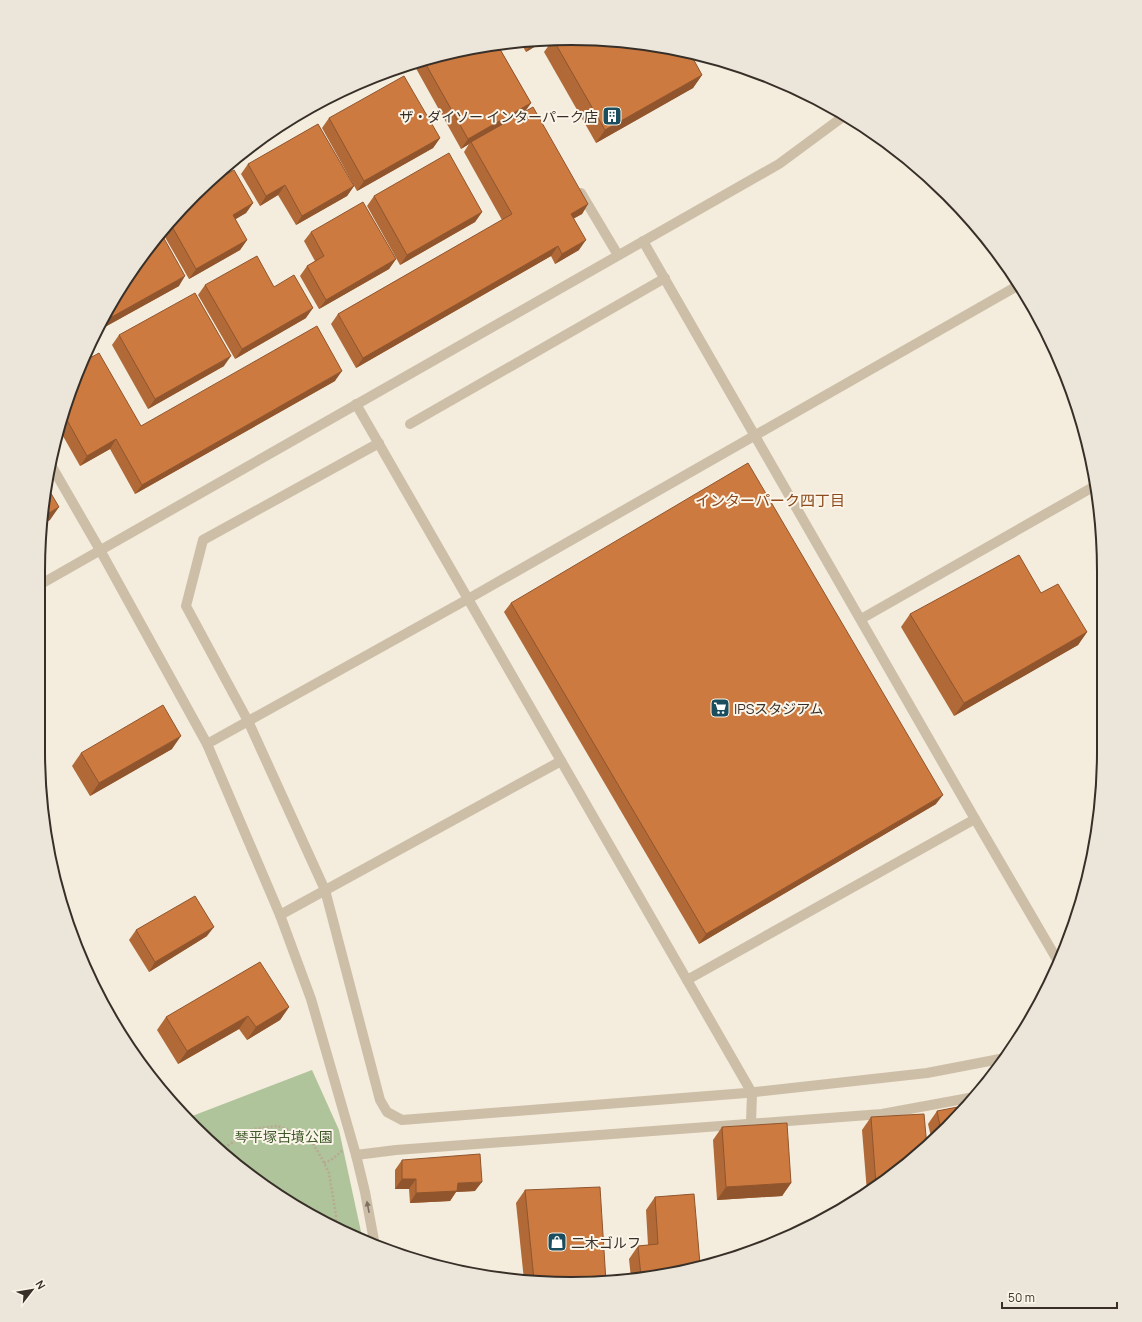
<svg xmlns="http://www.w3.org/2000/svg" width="1142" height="1322" font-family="Manrope,'Noto Sans JP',sans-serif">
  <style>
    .park { fill: #afc49b }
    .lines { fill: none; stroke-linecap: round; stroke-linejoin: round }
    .path { stroke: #b9a991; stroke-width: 2.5; stroke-dasharray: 2 2; stroke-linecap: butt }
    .minor { stroke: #cdbea7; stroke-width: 10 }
    .wall { fill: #b06937 }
    .shaded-wall { fill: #90552d }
    .building { fill: #cd7a40; stroke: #90552d }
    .oneway { fill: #7b7061 }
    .labels { text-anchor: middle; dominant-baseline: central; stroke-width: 4; stroke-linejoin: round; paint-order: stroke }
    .poi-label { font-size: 14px; fill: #383028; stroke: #fbf5e9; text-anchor: start }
    .park-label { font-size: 14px; fill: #3f582a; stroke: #fbf5e9 }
    .neighbourhood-label { font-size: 15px; fill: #8d4a1c; stroke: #fbf5e9 }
    .rim { fill: none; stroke: #383028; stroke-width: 2 }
  </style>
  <rect width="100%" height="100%" fill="#f4ecdc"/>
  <!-- park -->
  <path class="park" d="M312,1070L339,1130L363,1241L247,1174L187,1118Z"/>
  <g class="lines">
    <!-- path -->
    <g class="path">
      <path d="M221,1150L253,1129L277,1126L309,1137L321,1157L329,1173L336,1215L335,1225"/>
      <path d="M324,1163L331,1160L343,1150"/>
    </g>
    <!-- minor -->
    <g class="minor">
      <path d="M581,193L618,255"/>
      <path d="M356,404L687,980L975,819L643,241"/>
      <path d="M410,424L665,278"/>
      <path d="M379,443L203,540L186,606L248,721L325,890L380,1100L387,1112L402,1120L746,1093L927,1073L1005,1058"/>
      <path d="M51,465L100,550L207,744L280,915L311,999L356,1155L396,1150L882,1114L969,1098"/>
      <path d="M41,584L779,164L844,116"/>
      <path d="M861,619L1093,487"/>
      <path d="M207,744L468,599L1019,285"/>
      <path d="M975,819L1059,963"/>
      <path d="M280,915L561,761"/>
      <path d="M687,980L752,1093L751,1123"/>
      <path d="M356,1155L365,1192L375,1246"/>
    </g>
  </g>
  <!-- wall -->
  <g class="wall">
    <path d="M606,39L702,75L693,88L596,143L544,52L552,41Z"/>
    <path d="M544,41L526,52L520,42Z"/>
    <path d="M497,44L531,103L525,111L588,204L582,214L574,218L579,250L555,264L551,256L356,368L331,324L338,314L502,220L464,152L469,144L461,149L413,63Z"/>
    <path d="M329,118L440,138L433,148L357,191L322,128Z"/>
    <path d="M248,164L354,186L347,196L296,225L278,195L260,206L241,174Z"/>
    <path d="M203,188L253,203L246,213L235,219L247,240L240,250L189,279L162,232Z"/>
    <path d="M374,196L482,212L475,222L400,265L367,206Z"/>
    <path d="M311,232L396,259L389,269L319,309L300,276L307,266L315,261L304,241Z"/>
    <path d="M148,246L179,286L103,328L100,323Z"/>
    <path d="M205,285L274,287L306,318L235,359L198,295Z"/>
    <path d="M119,335L224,366L148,409L112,345Z"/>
    <path d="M335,381L135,494L110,449L80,466L59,429L66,400L141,426Z"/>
    <path d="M1041,593L1087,632L1078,645L954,716L901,627L910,614Z"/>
    <path d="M511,603L936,804L699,944L504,612Z"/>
    <path d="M172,749L90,796L72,766L81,753Z"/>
    <path d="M136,930L207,936L149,972L129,940Z"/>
    <path d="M289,1007L280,1020L247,1040L239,1029L178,1064L157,1030L166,1017Z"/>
    <path d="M963,1106L932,1141L928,1124L937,1111Z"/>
    <path d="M871,1117L923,1152L867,1192L862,1130Z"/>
    <path d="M722,1127L791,1183L782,1196L717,1200L713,1140Z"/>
    <path d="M402,1160L475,1191L456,1192L450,1201L410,1203L409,1189H395V1170Z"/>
    <path d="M525,1190L606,1282V1283L524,1280L516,1203Z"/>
    <path d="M655,1197L700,1264L631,1278L629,1259L638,1246L648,1245L646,1210Z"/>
  </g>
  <!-- shaded-wall -->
  <g class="shaded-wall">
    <path d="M544,41L526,52L533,42Z"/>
    <path d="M702,75L693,88L596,143L605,130Z"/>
    <path d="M367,81L248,150L291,119L320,102Z"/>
    <path d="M531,103L524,113L471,142L469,144L461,149L468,139Z"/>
    <path d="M440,138L433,148L357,191L364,181Z"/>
    <path d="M285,185L278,195L260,206L266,196Z"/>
    <path d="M354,186L347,196L296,225L302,216Z"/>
    <path d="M253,203L246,213L226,225L233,215Z"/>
    <path d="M588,204L582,214L564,224L571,214Z"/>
    <path d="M482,212L475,222L400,265L407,255Z"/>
    <path d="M247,240L240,250L189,279L196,269Z"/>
    <path d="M586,240L579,250L555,264L562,254Z"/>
    <path d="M558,246L551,256L356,368L363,358Z"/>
    <path d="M396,259L389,269L319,309L326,300Z"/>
    <path d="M185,276L179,286L103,328L110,318Z"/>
    <path d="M313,308L306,318L235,359L242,349Z"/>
    <path d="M231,356L224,366L148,409L155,399Z"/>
    <path d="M342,371L335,381L135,494L142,485Z"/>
    <path d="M116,439L110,449L80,466L87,456Z"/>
    <path d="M59,507L50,520L42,525V517Z"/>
    <path d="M1087,632L1078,645L954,716L964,703Z"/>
    <path d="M44,730L38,738V733Z"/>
    <path d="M181,736L172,749L90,796L99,783Z"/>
    <path d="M943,795L936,804L699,944L706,934Z"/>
    <path d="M214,927L207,936L149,972L155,962Z"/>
    <path d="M289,1007L280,1020L247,1040L256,1027Z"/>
    <path d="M248,1016L239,1029L178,1064L187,1051Z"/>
    <path d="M402,1179H416L409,1189H395Z"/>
    <path d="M482,1182L475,1191L456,1192L450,1201L410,1203L416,1193L458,1183Z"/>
    <path d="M791,1183L782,1196L717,1200L726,1187Z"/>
  </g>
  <!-- building -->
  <g class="building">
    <path d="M606,39L690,53L702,75L605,130L554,41Z"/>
    <path d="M497,44L531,103L468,139L424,61Z"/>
    <path d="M404,76L440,138L364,181L329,118Z"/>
    <path d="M320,102L291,119L305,109Z"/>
    <path d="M533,107L588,204L571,214L586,240L562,254L558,246L363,358L338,314L512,214L471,142Z"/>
    <path d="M318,124L354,186L302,216L285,185L266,196L248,164Z"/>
    <path d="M449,153L482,212L407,255L374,196Z"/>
    <path d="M234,170L253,203L233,215L247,240L196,269L170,223L203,188Z"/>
    <path d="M363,202L396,259L326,300L307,266L324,256L311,232Z"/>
    <path d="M161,233L185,276L110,318L107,313L148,246Z"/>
    <path d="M257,256L274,287L294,275L313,308L242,349L205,285Z"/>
    <path d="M195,293L231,356L155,399L119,335Z"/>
    <path d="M317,326L342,371L142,485L116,439L87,456L63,413L66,400L81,363L99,353L141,426Z"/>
    <path d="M748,463L943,795L706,934L511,603Z"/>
    <path d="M46,485L59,507L42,517L43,501Z"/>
    <path d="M1019,555L1041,593L1058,584L1087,632L964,703L910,614Z"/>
    <path d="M163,705L181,736L99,783L81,753Z"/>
    <path d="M39,721L44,730L38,733Z"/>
    <path d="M195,896L214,927L155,962L136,930Z"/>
    <path d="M260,962L289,1007L256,1027L248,1016L187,1051L166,1017Z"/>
    <path d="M963,1106L941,1130L937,1111Z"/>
    <path d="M924,1114L927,1147L923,1152L876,1185L871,1117Z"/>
    <path d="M787,1123L791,1183L726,1187L722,1127Z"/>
    <path d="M480,1154L482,1182L458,1183L457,1191L416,1193V1179H402V1160Z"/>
    <path d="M600,1187L606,1282H595L534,1280L525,1190Z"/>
    <path d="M694,1194L700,1264L641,1276L638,1246L658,1244L655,1197Z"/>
    <path d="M514,1274V1280L501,1279L485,1275Z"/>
  </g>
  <!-- one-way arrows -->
  <defs><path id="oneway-solid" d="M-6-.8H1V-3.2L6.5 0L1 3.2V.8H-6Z"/></defs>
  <use class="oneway" href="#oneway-solid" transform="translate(368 1207) rotate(-101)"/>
  <!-- icons -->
  <defs>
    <g id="building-square" transform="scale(1)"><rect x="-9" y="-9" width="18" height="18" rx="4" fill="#1a4d5d" stroke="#fbf5e9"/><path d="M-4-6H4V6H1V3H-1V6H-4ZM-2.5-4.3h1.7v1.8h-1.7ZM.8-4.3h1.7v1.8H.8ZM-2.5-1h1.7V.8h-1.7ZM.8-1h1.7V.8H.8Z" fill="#fff"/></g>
    <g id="supermarket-square" transform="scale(1)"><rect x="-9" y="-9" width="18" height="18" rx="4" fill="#1a4d5d" stroke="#fbf5e9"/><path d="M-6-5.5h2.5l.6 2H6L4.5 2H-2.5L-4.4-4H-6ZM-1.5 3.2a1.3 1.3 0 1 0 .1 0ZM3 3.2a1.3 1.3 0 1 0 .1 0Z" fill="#fff"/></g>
    <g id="shop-square" transform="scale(1)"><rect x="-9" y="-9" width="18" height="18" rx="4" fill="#1a4d5d" stroke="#fbf5e9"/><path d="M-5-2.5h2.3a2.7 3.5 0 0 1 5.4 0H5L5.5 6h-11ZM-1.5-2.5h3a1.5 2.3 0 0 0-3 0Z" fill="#fff"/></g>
  </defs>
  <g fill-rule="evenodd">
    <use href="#building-square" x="612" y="116"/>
    <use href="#supermarket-square" x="720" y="708"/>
    <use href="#shop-square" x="557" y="1242"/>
  </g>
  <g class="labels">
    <!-- poi labels -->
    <g class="poi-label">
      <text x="598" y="116" text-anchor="end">ザ・ダイソー インターパーク店</text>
      <text x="734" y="708">IPSスタジアム</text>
      <text x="571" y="1242">二木ゴルフ</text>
    </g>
    <!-- park labels -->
    <g class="park-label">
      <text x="284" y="1136">琴平塚古墳公園</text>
    </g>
    <!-- neighbourhood labels -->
    <g class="neighbourhood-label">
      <text x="770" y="500">インターパーク四丁目</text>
    </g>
  </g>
  <!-- crop -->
  <path d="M0 0H1142V1322H0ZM571 45H571A526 526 0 0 1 1097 571V751A526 526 0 0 1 571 1277H571A526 526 0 0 1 45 751V571A526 526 0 0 1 571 45Z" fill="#ebe5da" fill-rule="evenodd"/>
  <path class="rim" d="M571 45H571A526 526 0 0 1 1097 571V751A526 526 0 0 1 571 1277H571A526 526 0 0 1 45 751V571A526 526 0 0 1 571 45Z"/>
  <!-- north arrow -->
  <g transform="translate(32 1290) rotate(59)" stroke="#fbf5e9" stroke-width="3" paint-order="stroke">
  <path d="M0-3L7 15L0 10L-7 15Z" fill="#383028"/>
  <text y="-6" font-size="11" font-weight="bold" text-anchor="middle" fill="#383028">N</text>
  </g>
  <!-- scale -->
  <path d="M1002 1302v6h115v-6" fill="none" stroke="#383028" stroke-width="2"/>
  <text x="1008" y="1302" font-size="12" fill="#383028" stroke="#fbf5e9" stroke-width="3" paint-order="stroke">50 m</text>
</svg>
